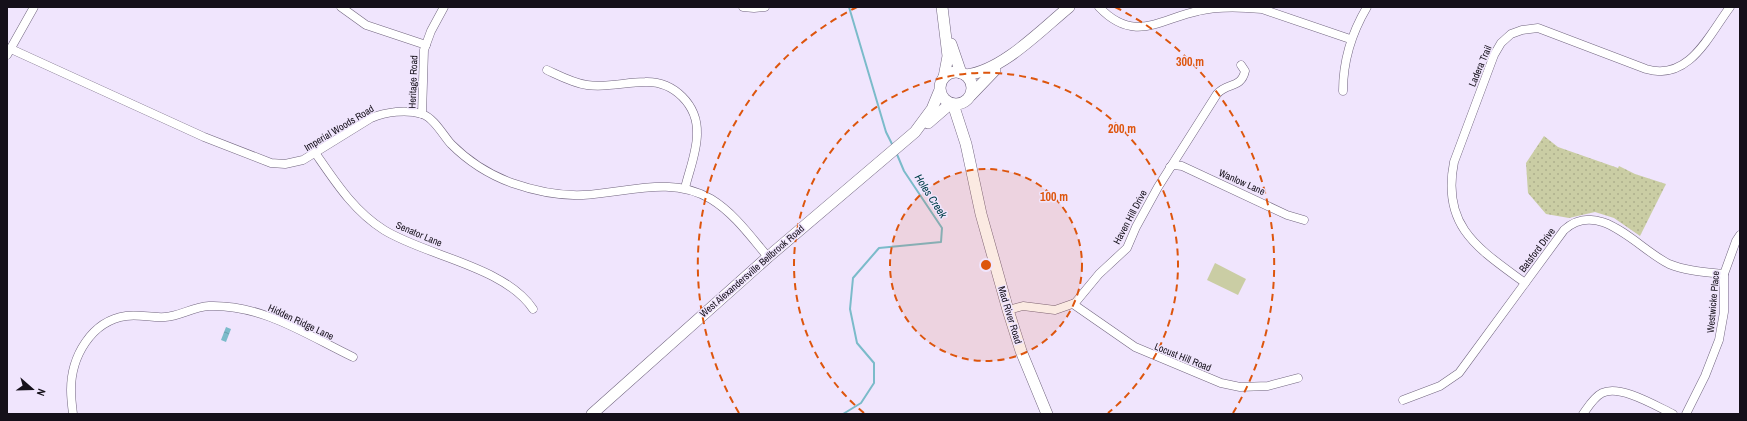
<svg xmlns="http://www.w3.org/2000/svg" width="1747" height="421" font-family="'Archivo Narrow',sans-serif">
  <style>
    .green { fill: url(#green-dots) }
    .pitch { fill: #cacda4 }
    .water { fill: url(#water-ripples) }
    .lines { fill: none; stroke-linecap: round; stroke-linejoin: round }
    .stream { stroke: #7bbbca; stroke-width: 2 }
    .street-casing { stroke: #71657f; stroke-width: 9 }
    .secondary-casing { stroke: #71657f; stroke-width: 12 }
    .street { stroke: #fff; stroke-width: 8 }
    .secondary { stroke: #fff; stroke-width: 11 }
    .ring { fill: none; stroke: #dd550d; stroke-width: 2; stroke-dasharray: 7 5 }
    .labels { text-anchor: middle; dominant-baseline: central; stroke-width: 3; stroke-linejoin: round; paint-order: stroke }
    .street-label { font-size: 10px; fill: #15101a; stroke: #f0e5fd }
    .water-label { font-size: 11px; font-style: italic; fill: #01404a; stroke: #f0e5fd }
    .centre { fill: #dd550d; stroke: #f0e5fd; stroke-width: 2 }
    .ring-label { font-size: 12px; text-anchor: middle; font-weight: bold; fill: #dd550d; stroke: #f0e5fd; stroke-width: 3; stroke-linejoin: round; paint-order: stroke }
  </style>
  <defs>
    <pattern id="green-dots" width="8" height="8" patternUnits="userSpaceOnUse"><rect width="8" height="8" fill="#cacda4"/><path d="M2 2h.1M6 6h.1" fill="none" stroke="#adaf8d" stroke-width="1.8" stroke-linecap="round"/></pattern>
    <pattern id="water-ripples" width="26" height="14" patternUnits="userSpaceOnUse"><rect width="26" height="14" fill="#7bbbca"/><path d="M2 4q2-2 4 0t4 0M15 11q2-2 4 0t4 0" fill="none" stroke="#69a0ad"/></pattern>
  </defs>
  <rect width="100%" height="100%" fill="#f0e5fd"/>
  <!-- green -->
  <path class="green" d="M1544,136L1558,147L1618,168L1619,166L1635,174L1666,184L1640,236L1614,218L1595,212L1569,218L1546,214L1528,193L1526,163Z"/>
  <!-- pitch -->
  <path class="pitch" d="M1215,263L1246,279L1238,295L1207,280Z"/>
  <!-- water -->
  <path class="water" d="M226,327L231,329L226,342L221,340Z"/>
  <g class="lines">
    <!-- stream -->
    <g class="stream">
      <path d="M849,7L886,132L893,146"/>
      <path d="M843,414L861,403L874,383V363L857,343L850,309L853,278L879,248L941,242L942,228L904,171L896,152"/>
    </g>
    <!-- street casing -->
    <g class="street-casing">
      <g id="street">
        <path d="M341,7L366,25L426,45"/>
        <path d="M743,7L754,8L765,7"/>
        <path d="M1099,7C1134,44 1160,19 1198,11C1218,6 1242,7 1262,9L1350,39"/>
        <path d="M11,49L204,137L271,163L285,164L303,160L371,118C386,112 406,109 422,114C434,118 443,135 451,144C468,161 490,175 512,183C535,191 559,196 583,195C627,193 670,175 711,199C734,213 751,237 768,257"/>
        <path d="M7,55L34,7"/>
        <path d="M547,70C560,76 573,83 587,85C607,88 626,82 645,82C674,81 698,105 697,134C697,152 689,171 685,188"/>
        <path d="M1343,91C1343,60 1351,34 1367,7"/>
        <path d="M422,114L424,50L431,31L444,7"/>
        <path d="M316,154C336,183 354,211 384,230C426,256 504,266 533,309"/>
        <path d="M1170,167L1174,165L1182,166L1287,215L1304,220"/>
        <path d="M1525,283C1479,249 1441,227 1454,162L1494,55L1501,43L1511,34L1522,30L1538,28L1646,69C1689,82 1709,35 1730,7"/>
        <path d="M1073,304L1135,347L1221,383L1240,387L1268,386L1298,378"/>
        <path d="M1008,310L1023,306L1055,310L1075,303L1099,274L1127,248L1136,227L1158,187L1217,94C1227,82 1241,89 1245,71L1241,65"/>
        <path d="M1403,400L1440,386L1459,373L1564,230C1599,198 1638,249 1669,264C1686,271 1705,272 1724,274"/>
        <path d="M73,414C72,406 71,398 71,390C71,357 91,321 126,316C139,314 152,318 165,317C180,316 193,307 209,306C262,304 307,335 353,357"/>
        <path d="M1583,414C1588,407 1594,397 1602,393C1620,384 1656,406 1673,414"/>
        <path d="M1686,414L1705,376L1719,340L1724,312V274L1736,241L1740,235"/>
      </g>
    </g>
    <!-- secondary casing -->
    <g class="secondary-casing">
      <g id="secondary">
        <path d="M942,7L948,56L944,77"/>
        <path d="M951,44L961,73"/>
        <circle cx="956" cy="88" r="16"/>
        <path d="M966,75C1002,71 1041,30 1069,7"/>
        <path d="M971,95L995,70"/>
        <path d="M953,104L966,144L981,214L1008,310L1021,351L1047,414"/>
        <path d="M928,123L950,104"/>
        <path d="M592,414L768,257L915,132L932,109L939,92"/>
      </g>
    </g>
    <!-- street -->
    <use href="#street" class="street"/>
    <!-- secondary -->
    <use href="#secondary" class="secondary"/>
  </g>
  <!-- distance rings -->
  <circle cx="986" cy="265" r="96" fill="#dd550d" fill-opacity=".12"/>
  <g class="ring">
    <circle cx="986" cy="265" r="96"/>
    <path d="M864 413A192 192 0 1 1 1108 413"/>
    <path d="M739 413A288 288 0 0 1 857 7M1115 7A288 288 0 0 1 1233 413"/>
  </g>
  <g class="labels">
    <!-- street labels -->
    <g class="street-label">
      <text transform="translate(1480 66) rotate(-67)">Ladera Trail</text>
      <text transform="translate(413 82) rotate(-88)">Heritage Road</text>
      <text transform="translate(339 128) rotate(-31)">Imperial Woods Road</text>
      <text transform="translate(1242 182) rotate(24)">Wanlow Lane</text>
      <text transform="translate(1130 217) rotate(-62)">Haven Hill Drive</text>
      <text transform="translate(419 234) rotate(23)">Senator Lane</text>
      <text transform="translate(1537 250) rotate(-53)">Batsford Drive</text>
      <text transform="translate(752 271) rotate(-41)">West Alexandersville Bellbrook Road</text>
      <text transform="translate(1713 302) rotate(-85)">Westwicke Place</text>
      <text transform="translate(1010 315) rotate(73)">Mad River Road</text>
      <text transform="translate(301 322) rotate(25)">Hidden Ridge Lane</text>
      <text transform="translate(1183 357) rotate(22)">Locust Hill Road</text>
    </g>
    <!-- water labels -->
    <g class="water-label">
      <text transform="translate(931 196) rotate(57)">Holes Creek</text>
    </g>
  </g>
  <circle cx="986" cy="265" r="6" class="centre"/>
  <g class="ring-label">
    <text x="1190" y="66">300 m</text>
    <text x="1122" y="133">200 m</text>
    <text x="1054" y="201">100 m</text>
  </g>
  <!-- border -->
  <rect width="1747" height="421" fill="none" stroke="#15101a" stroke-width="16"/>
  <!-- north arrow -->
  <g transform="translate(32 389) rotate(110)" stroke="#f0e5fd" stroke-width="3" paint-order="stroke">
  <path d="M0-3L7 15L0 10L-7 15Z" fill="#15101a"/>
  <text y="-6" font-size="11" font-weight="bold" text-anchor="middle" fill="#15101a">N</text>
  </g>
</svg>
